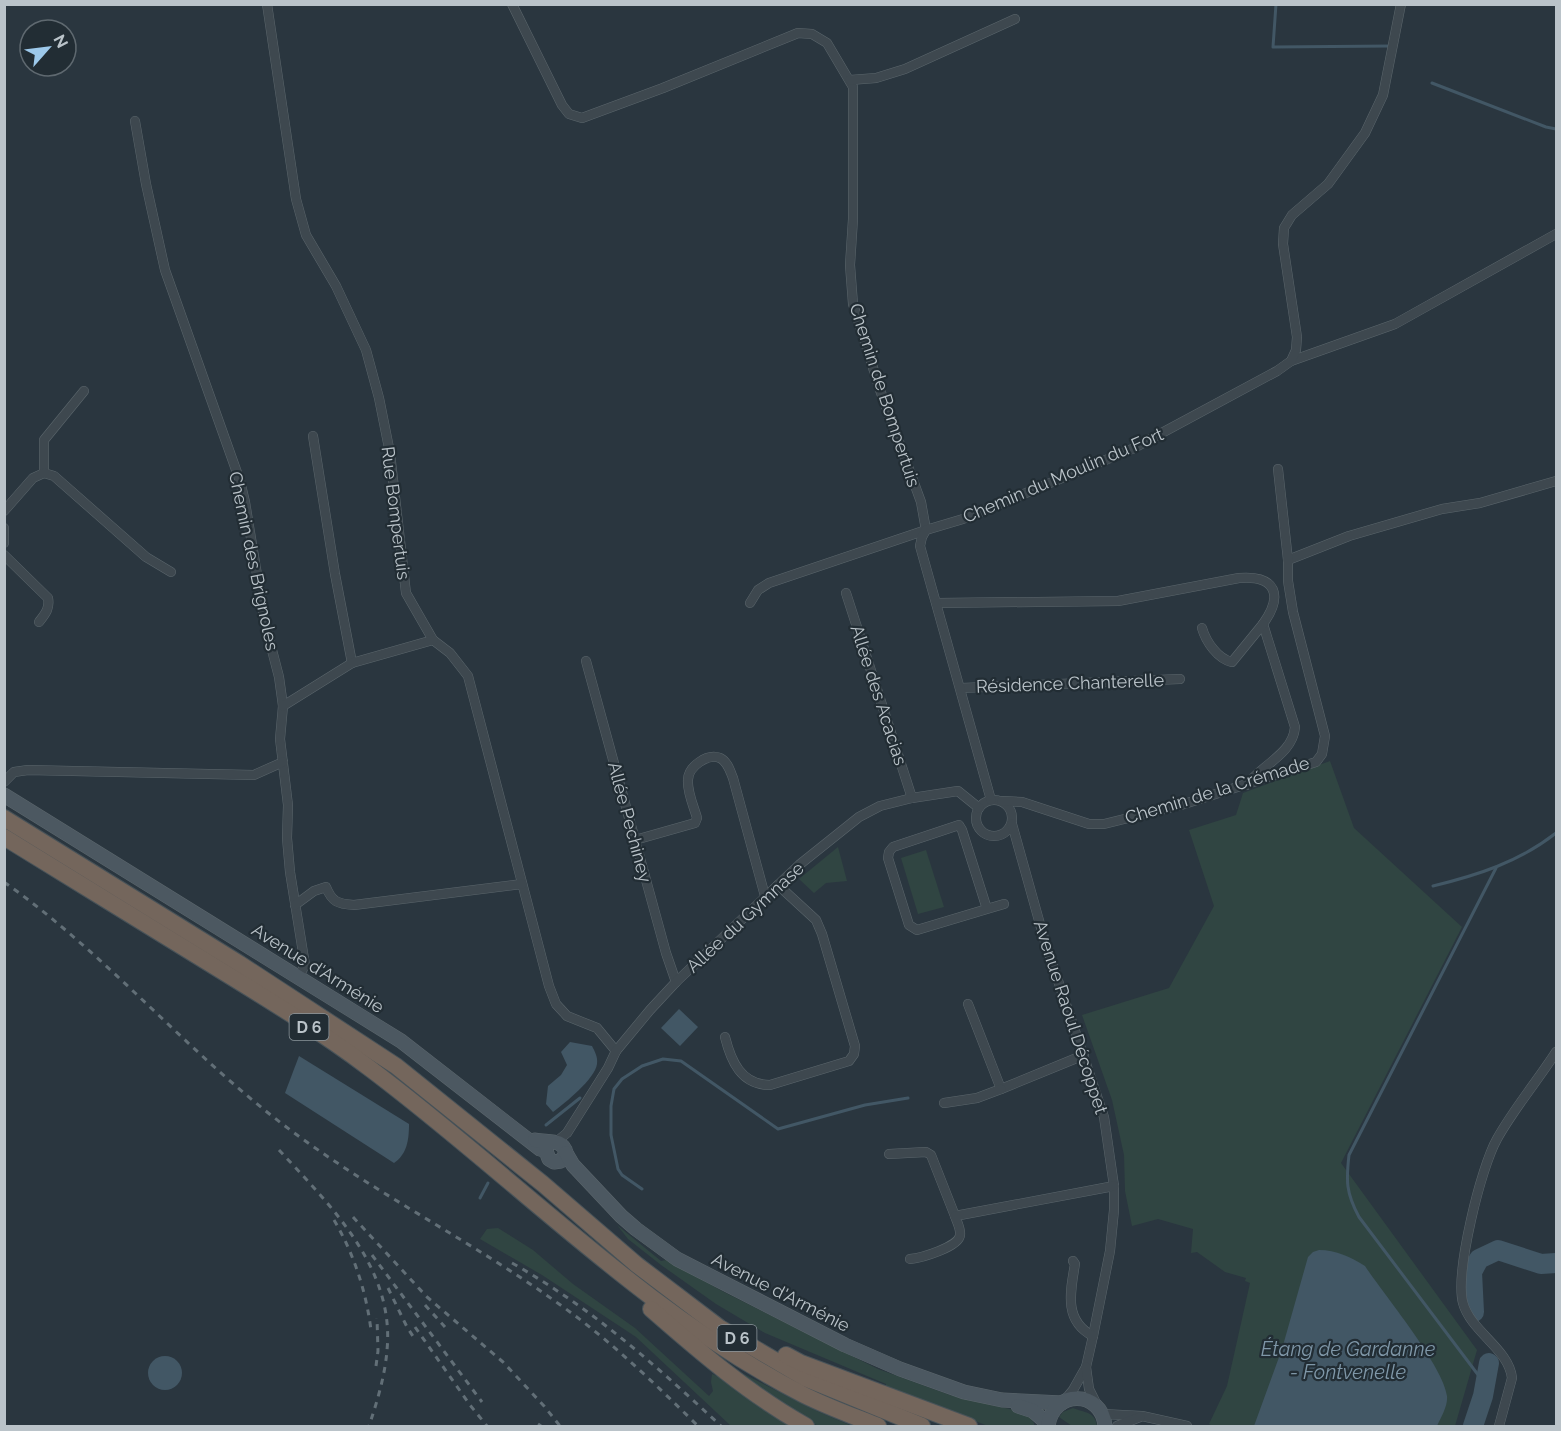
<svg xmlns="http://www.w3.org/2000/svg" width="1561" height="1431" font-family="Raleway,sans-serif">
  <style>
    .green { fill: #304542 }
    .water { fill: #425765 }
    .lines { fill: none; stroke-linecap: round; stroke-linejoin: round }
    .stream { stroke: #425765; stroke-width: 3 }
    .river { stroke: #425765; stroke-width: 20 }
    .street-casing { stroke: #5b666c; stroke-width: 10 }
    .secondary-casing { stroke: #5b666c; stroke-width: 15 }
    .highway-casing { stroke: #485359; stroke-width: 18 }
    .street { stroke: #3e484f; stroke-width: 9 }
    .secondary { stroke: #4c5861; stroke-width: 14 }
    .highway { stroke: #74665c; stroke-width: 16 }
    .rail { stroke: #626f77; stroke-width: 3; stroke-dasharray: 6 6; stroke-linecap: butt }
    .labels { text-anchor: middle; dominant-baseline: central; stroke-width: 4.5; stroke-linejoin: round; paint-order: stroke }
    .shield { fill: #222d34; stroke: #8c969c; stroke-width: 1.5 }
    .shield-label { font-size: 16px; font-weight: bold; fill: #bac3c9 }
    .street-label { font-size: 18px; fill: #bac3c9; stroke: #222d34 }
    .water-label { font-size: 20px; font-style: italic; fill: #7f97a8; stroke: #222d34 }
  </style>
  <rect width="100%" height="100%" fill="#2a363f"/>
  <!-- green -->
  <g class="green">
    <path d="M1330,761L1354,828L1462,927L1341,1163L1477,1350L1455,1426H1212L1209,1424L1227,1386L1250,1283L1245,1281L1246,1278L1225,1272L1197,1252L1191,1253L1193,1229L1158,1219L1132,1226L1125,1191L1124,1155L1112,1100L1082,1015L1169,988L1214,906L1189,830L1236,815L1243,793Z"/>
    <path d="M838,847L847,881L826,883L814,893L799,879Z"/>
    <path d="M926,850L944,907L918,914L901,858Z"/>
    <path d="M617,1225L661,1261L666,1260L724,1292L878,1369L950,1395L1031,1414L1030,1418L1034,1423V1426H988L886,1386V1384L765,1333L716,1304L661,1265L628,1239Z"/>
    <path d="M498,1228L533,1250L573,1284L635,1328L709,1396L713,1391L711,1382L712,1374L724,1379L796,1426H731L636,1337L542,1275L480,1239L487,1229Z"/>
    <path d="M728,1366L817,1411L852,1426H818L789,1410Z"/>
    <path d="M1073,1408C1084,1413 1095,1411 1097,1426H1072L1059,1417L1063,1412Z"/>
  </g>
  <!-- water -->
  <g class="water">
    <path d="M679,1009L698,1027L680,1046L661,1028Z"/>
    <path d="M570,1042L592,1046C595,1052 598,1057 597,1064C595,1079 565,1103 553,1112L546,1104L548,1086L561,1075L567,1065L561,1052Z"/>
    <path d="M299,1056L409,1124C409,1140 407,1154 394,1163L285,1093Z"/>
    <path d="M1319,1250C1336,1250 1351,1257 1365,1266C1384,1295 1443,1365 1447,1396C1448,1406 1441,1417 1437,1426H1254L1282,1349L1308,1257L1313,1252Z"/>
    <circle cx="165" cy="1373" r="17"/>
  </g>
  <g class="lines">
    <!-- stream -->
    <g class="stream">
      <path d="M1276,4L1273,47L1391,46"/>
      <path d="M1432,83L1546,127L1556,129"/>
      <path d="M1433,886C1478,875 1519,862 1556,833"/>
      <path d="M546,1125L580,1098"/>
      <path d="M642,1189L622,1175L618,1169L611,1135V1106L614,1089L622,1079L642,1066L663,1059L681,1061L778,1129L865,1105L908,1098"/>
      <path d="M480,1198L488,1183"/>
      <path d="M1485,1384L1359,1217C1346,1193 1346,1181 1349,1155L1496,868"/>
    </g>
    <!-- river -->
    <g class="river">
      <path d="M1474,1312L1472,1272L1479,1259L1498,1250L1541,1264L1556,1263"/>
      <path d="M1473,1426L1483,1396L1489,1363"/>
    </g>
    <!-- street casing -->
    <g class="street-casing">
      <g id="street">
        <path d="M267,4L296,199L306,235L336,286L366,350L379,398L390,453L406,593L433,640L450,653L468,676L549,986L556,1004L567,1016L597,1028L616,1051"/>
        <path d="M512,4L562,105L569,114L582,118L663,88L798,33L812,34L827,43L853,87V219L850,265L853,304L880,390L921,502L926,530L769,583L758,590L750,603"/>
        <path d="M850,80L876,78L905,69L1015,19"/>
        <path d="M135,121L146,184L165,270L240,481L245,502L265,623L279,677L283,706L280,739L288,805L287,838L290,872L305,965L299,976"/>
        <path d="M1291,361L1395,324L1556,234"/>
        <path d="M313,436L335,574L352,663"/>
        <path d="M44,473V440L84,391"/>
        <path d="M4,511L33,478L44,473L54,476L146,557L171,572"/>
        <path d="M4,528V543"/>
        <path d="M4,555L48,598C50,609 45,614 39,622"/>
        <path d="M1288,560L1349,536L1442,509L1480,503L1556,481"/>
        <path d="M846,593L912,798"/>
        <path d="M937,603L1118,601L1239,578C1277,575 1283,596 1263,624L1295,727C1293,754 1261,765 1247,785"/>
        <path d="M1202,628C1206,642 1218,659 1232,662L1263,624"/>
        <path d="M586,661L666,953L676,982"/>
        <path d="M961,688L1180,679"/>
        <path d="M283,706L352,663L433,640"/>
        <path d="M4,782L14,772L28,770L254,775L283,762"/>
        <circle cx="994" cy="818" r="18"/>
        <path d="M991,800L920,546L922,537L926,530L963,519L1132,449L1277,371L1291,361L1296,350L1297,337L1283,244L1284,228L1292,215L1328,184L1365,133L1383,95L1401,4"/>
        <path d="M1002,801L1022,802L1089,824H1104L1181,805L1316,762L1322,754L1325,736L1293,612L1288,581V560L1278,469"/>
        <path d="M1012,824L1045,942L1104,1117L1114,1186V1210L1110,1251L1093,1336L1086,1367L1073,1390L1064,1401"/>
        <path d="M635,840L695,823L697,818C694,807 687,792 688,780C688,767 707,753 720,758C728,762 730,771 733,778L765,896"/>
        <path d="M295,905L314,891L326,887C332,902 338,904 354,905L522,884"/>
        <path d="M987,909L917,930L909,925L888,858L889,852L893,847L959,825L962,830L987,909L1004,904"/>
        <path d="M968,1004L1001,1089L1084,1055"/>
        <path d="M725,1037C731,1061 741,1085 770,1085L849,1061L854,1054L855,1046L822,934L816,920L778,885"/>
        <path d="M944,1103L977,1098L1001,1089"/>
        <path d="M556,1142L567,1133L608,1068L616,1051L650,1010L676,982L799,865L859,817L880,806L912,798L958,791L979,808"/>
        <path d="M889,1154L926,1152L931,1155L955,1216"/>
        <path d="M910,1259C921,1258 959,1247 960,1235C961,1229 957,1222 955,1216L1114,1186"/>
        <path d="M1073,1261L1075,1264C1070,1293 1064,1321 1093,1336"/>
        <path d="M1086,1367L1089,1389L1098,1407"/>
        <path d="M1103,1414L1142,1416L1187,1426"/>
        <path d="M1117,1426L1140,1417"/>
        <path d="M1499,1426L1512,1378C1509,1349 1471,1332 1463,1303C1455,1272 1481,1167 1497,1139C1513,1110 1538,1080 1556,1052"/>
      </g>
    </g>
    <!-- secondary casing -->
    <g class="secondary-casing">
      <g id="secondary">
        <path d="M4,795L401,1041L540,1149L546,1151"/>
        <path d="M535,1140C547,1143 563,1138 566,1153L561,1161L554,1162L549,1159L546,1151"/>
        <path d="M566,1153L573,1165L621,1216L636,1229L677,1259L845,1345L900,1369L964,1392L1002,1400L1062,1403"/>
        <path d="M1018,1406L1033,1411L1048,1424"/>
        <path d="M1048,1426C1053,1389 1102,1390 1105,1426"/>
      </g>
    </g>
    <!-- highway casing -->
    <g class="highway-casing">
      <g id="highway">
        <path d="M4,818L240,964L396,1066L543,1184L637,1265L720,1328L805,1378L922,1426"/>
        <path d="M4,837C71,878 137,919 204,960C259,994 316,1028 368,1067C514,1176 641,1311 804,1395C828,1407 853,1416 878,1426"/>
        <path d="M651,1309C699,1351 750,1395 806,1426"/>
        <path d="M786,1355L801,1363L969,1426"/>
      </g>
    </g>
    <!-- street -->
    <use href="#street" class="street"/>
    <!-- secondary -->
    <use href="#secondary" class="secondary"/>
    <!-- highway -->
    <use href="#highway" class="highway"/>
    <!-- rail -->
    <g class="rail">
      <path d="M4,882C106,954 186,1051 285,1126C372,1192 470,1240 559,1304C610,1340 654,1383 698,1426"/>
      <path d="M279,1150C330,1205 395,1268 387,1350C385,1376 377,1402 369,1426"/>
      <path d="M353,1217L427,1297L503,1362L544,1406L560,1426"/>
      <path d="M334,1220C354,1254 366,1291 371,1330"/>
      <path d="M372,1255L482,1402"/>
      <path d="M512,1263C593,1309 653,1363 721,1426"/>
      <path d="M388,1288L407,1327L416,1341"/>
      <path d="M425,1305L445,1327"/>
      <path d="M415,1327L470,1405L487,1426"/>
      <path d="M376,1366L378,1351L377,1318"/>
      <path d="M538,1424L541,1426"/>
    </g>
  </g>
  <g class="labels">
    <!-- shield labels -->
    <g class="shield">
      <rect x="289.5" y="1014" width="39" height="26" rx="4.5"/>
      <rect x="717.5" y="1325" width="39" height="26" rx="4.5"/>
    </g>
    <g class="shield-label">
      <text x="309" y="1027">D 6</text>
      <text x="737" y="1338">D 6</text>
    </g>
    <!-- street labels -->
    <g class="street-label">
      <text transform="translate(885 395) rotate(72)">Chemin de Bompertuis</text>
      <text transform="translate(1063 475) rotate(-23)">Chemin du Moulin du Fort</text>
      <text transform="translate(396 513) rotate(83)">Rue Bompertuis</text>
      <text transform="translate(254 561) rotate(78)">Chemin des Brignoles</text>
      <text transform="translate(1070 683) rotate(-2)">Résidence Chanterelle</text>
      <text transform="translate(879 695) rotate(72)">Allée des Acacias</text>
      <text transform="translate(1217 790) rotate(-17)">Chemin de la Crémade</text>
      <text transform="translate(630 822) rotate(75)">Allée Pechiney</text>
      <text transform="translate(745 917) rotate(-43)">Allée du Gymnase</text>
      <text transform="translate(318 968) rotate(32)">Avenue d'Arménie</text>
      <text transform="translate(1071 1017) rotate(72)">Avenue Raoul Décoppet</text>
      <text transform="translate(781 1292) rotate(27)">Avenue d'Arménie</text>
    </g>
    <!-- water labels -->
    <g class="water-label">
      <text x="1348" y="1349">Étang de Gardanne<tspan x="1348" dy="23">- Fontvenelle</tspan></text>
    </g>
  </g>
  <!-- border -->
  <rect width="1561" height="1431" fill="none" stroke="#bac3c9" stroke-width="12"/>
  <!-- north arrow -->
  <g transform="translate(48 48) rotate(62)"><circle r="28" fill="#222d34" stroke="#5f6970" stroke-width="1.5"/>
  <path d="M0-4.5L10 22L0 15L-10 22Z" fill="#9dc9eb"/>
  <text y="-9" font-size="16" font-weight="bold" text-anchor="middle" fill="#bac3c9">N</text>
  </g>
</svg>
